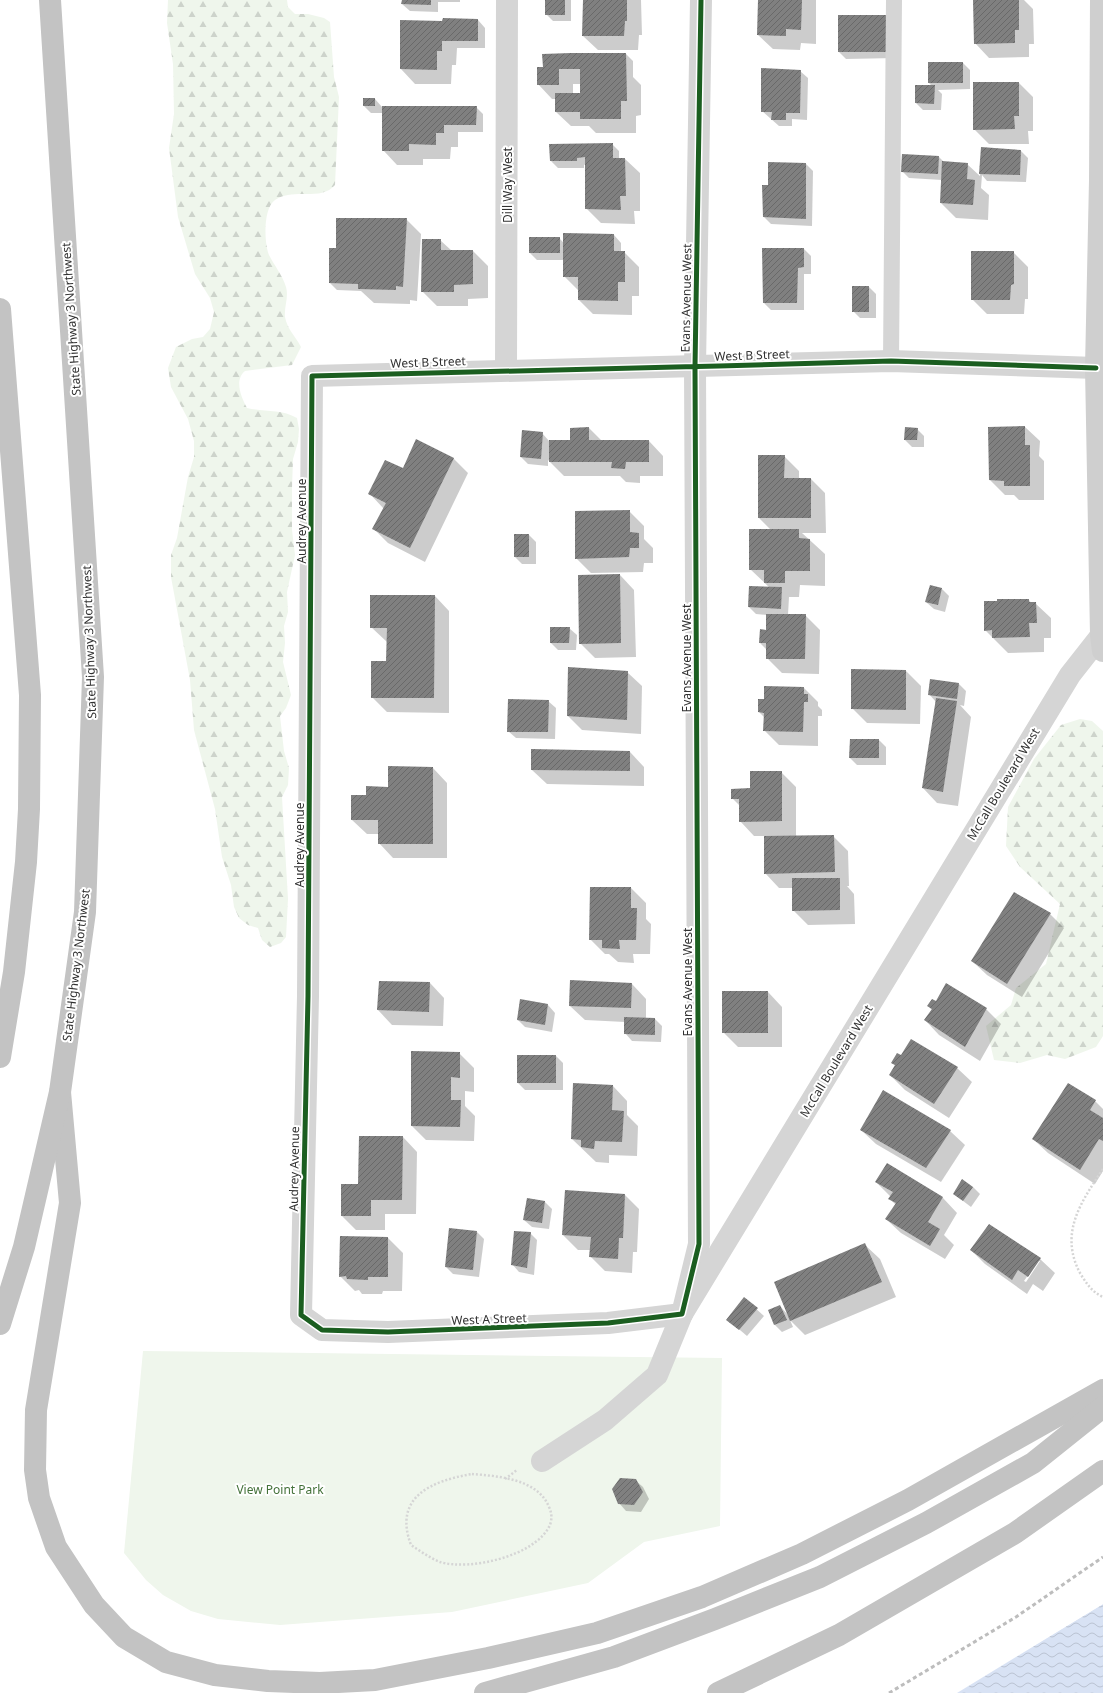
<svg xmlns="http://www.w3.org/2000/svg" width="1103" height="1693" font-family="'Noto Sans',sans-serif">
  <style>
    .forest { fill: url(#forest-firs) }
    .park { fill: #eff6ec }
    .water { fill: url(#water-waves) }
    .pier { fill: #fff }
    .shadow { fill: #0003; fill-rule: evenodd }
    .building { fill: url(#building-hatch) }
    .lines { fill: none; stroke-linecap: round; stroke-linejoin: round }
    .path { stroke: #d5d5d5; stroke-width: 2.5; stroke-dasharray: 2 2; stroke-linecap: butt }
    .service { stroke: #d5d5d5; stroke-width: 16 }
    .minor { stroke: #d5d5d5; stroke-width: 22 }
    .secondary { stroke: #cfcfcf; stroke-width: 22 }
    .motorway { stroke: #c3c3c3; stroke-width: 22 }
    .rail { stroke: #bdbdbd; stroke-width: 3; stroke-dasharray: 4 3; stroke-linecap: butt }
    .cycleway-casing { stroke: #fff; stroke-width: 8 }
    .cycleway { stroke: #1b5e20; stroke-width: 5 }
    .labels { text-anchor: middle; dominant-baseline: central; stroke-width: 4; stroke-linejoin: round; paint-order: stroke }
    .street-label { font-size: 12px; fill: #313131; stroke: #fff }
    .park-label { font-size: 12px; fill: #437139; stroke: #fff }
  </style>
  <defs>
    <pattern id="forest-firs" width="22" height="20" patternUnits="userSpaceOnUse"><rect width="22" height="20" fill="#eff6ec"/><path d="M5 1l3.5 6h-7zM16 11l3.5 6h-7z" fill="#cdd3cb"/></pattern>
    <pattern id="water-waves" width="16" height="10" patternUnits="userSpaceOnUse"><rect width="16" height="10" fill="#d8e2f4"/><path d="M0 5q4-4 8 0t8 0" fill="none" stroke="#bac2d2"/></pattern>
    <pattern id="building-hatch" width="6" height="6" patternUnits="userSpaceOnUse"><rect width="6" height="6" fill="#808080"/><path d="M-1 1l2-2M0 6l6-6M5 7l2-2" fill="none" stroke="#696969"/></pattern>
  </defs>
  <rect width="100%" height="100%" fill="#fff"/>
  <!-- forest -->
  <g class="forest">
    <path d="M168,0H287L288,7L295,14H308L324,18L330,22L334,77L339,97L335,185C321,202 293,187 275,200C263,208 264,243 269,255C274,265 283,276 286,287C289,297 284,307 285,317C287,329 296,337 301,347L292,365L245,371C234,380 241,397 247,408C264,412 281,409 297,418L299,429L298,442L293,459L292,488V530L295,555L287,592L288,612L284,626L285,643L283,662L291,695L286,708L280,716L284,751L289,768L288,785L282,797L288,899L286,937L281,943L270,947L262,940L258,928L248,925L239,918L234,907L231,885L222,857L215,809L194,730L190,680L171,577V555L177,538L188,477L194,457V441L188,419L171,387L168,368L176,347L192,339L203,337L210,329L214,312L210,298L195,274L178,217L169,148L174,114L173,64L167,23Z"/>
    <path d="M1080,719L1092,721L1103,731V1036L1096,1047L1065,1059L1047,1055L1020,1063L994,1060L986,1026L1011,1005L1016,988L1046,964L1060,904L1020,867L1006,846L1008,807L1034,759L1061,725Z"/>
  </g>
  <!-- park -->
  <path class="park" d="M143,1351L722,1358L720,1526L644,1542L588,1583L452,1612L280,1625L218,1619L191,1611L163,1595L146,1580L124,1553Z"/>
  <!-- water -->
  <path class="water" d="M1103,1604V1693H957Z"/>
  <!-- pier -->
  <path class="pier" d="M1103,1602V1604L955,1693L956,1691Z"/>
  <!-- shadow -->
  <g class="shadow">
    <path d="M403,0H460V2H438V12L410,11L402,4Z"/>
    <path d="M546,0H571V21H553L546,14Z"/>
    <path d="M584,0H641L642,35H639L638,50H598L583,36Z"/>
    <path d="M759,0H816V44L801,43L800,50L773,49L758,35Z"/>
    <path d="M974,0H1024L1033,9L1034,44H1029V57L989,58L975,43Z"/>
    <path d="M839,16L896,58L846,59L839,52Z"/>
    <path d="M478,20L485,28V48H457L456,65H452L451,84H415L401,69L442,22Z"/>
    <path d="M626,54L633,61V77L641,85V115L636,116V133H596L589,126H571L556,112V99H552L538,84V68ZM573,84H581V94H573Z"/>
    <path d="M929,63H963L970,70V89L938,90L942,94L941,110H923L916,103L932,86L929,83Z"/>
    <path d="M800,71L808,78L807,120L792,119V126H779L762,111Z"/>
    <path d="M1019,83L1033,97V131H1028L1029,144H989L974,129Z"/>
    <path d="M375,99L382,107H476L483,114V132H458V147H451L450,159H423V165H397L383,150V113H371L364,106Z"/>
    <path d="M612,144L619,151V159H625L640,173V211H634L635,224L601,223L586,208V164L584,165V168H558L551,161V145Z"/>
    <path d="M982,148L1021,151L1028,158L1026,182L987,181L982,175L981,188L989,195L988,220L956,218L941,203L942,180L909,178L902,171L939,157L944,162L967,164L980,176Z"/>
    <path d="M806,164L813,171L812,226L771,224L764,217L769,186Z"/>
    <path d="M406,219L421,234L417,301L410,300V304L374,303L361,291L337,290L330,283L337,249Z"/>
    <path d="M564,234L614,235L621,243V252H624L639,267V296H632V315L593,314L579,300V291L564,276V260H537L530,253L559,238L564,243Z"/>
    <path d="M440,240L452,251H473L488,266V298L468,299V306H437L422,291Z"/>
    <path d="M804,249L811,256V274H804V310H771L764,303Z"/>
    <path d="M1013,252L1028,267V299H1025L1024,314H987L972,299Z"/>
    <path d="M869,287L876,294V318H860L853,311Z"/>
    <path d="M1025,427L1040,441L1039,456L1044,461V500H1019L1014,495H1005L990,480L989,428Z"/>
    <path d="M589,428L602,441H649L663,456V476H640V483L626,482L620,476H564L548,460V466L528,464L521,457L542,433L549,441H571Z"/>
    <path d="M917,429L924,436V447H912L905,440Z"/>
    <path d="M417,440L454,459L468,473L425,562L388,543L374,529L384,509L370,494L403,469Z"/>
    <path d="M784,456L799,471V479H811L825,493L826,533H802L825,554V586L800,585L799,597H789L788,615H805L820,630L819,674L782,673L767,658V650L760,643L767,631V615L756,614L749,607L770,588L750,569L771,530L759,518Z"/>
    <path d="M629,511L644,526V539L653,548V563H644L643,572L591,573L576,558Z"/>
    <path d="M529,535L536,542V564H522L515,557Z"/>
    <path d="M620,575L634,590L636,657L595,658L580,643Z"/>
    <path d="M942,589L949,596L945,612L934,609L926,602Z"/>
    <path d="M435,596L449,611V713L387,712L372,697L387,662V642L371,627Z"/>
    <path d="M998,600H1029L1032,604H1036L1051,618V638H1044V652L1008,653L985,630Z"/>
    <path d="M569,628L577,635L576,650H558L551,643Z"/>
    <path d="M852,670L906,671L921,686L920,724L867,723L852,708Z"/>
    <path d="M627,672L642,686L641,734L582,730L568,716Z"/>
    <path d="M931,680L959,684L966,691L964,706L960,705L971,717L958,806L937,803L923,788L936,702L929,694Z"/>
    <path d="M804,688L818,702V706L822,710V716H818V746L779,745L764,730V717L759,712Z"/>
    <path d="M548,701L556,708L555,739L516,738L508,731Z"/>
    <path d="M851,740H879L886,747V765H857L850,758Z"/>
    <path d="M630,752L644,767V786L547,784L532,770Z"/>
    <path d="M433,768L447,783V858H393L379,843V834H367L352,820L367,796L389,788Z"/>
    <path d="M781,772L796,787V836H833L848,851L849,886H847L854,894L855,924L808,925L793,910V888H779L765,873V836H754L740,821V806L732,798Z"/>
    <path d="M591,888H631L646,903V919L651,924L650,954H633L634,963L618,962L609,954H605L590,939Z"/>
    <path d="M1050,914L1064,928L1022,997L987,975L972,961Z"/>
    <path d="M430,983L444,998L443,1026L392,1025L378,1010Z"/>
    <path d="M632,984L646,999V1018L655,1019L662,1026L661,1042L632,1041L625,1033V1022L585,1020L570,1006Z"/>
    <path d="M768,992L782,1007V1047H738L723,1032Z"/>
    <path d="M521,1000L548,1005L555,1013L552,1032L525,1027L518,1020Z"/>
    <path d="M936,1002L986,1009L1001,1024L980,1061L939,1035L925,1020L932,1010L928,1006Z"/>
    <path d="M459,1053L474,1068V1092L465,1091V1106L475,1116L474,1141L426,1140L412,1126Z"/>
    <path d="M556,1056L563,1063V1090H525L518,1083Z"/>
    <path d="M901,1057L957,1068L972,1082L949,1118L905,1090L890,1075L896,1066L892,1063Z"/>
    <path d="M613,1086L627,1101V1115L638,1126L637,1156L609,1155V1163L596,1162L572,1139Z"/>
    <path d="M1095,1101L1103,1109V1171L1095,1184L1048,1153L1033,1139Z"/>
    <path d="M861,1130L950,1131L965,1145L941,1182L876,1144Z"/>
    <path d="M403,1137L417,1152L416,1214H385V1230H356L342,1216L359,1185Z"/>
    <path d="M887,1164L943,1198L957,1213L944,1235L954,1245L945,1259L901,1233L886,1219L896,1205L890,1199L891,1197L876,1182Z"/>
    <path d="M973,1187L980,1194L971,1207L954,1194Z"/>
    <path d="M625,1195L639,1209L637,1252H633L632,1273L605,1271L590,1256L591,1250H578L563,1235Z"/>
    <path d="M545,1202L552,1209L549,1229L532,1227L524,1220Z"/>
    <path d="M477,1232L484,1239L479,1277L453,1274L446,1267Z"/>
    <path d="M530,1233L537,1240L534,1275L519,1272L512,1264Z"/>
    <path d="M388,1238L403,1253L402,1291H383L382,1294H362L359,1290L355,1291L340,1276Z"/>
    <path d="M865,1245L880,1259L896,1297L805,1335L790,1320L793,1327L782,1332L775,1325L769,1310L780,1306L788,1315Z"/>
    <path d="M971,1250L1040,1259L1055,1273L1043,1291L1033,1284L1027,1294L985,1264ZM1038,1261H1040L1026,1282L1024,1281Z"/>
    <path d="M744,1298L764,1316L747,1336L727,1319Z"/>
    <path d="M635,1480L643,1487L649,1499L641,1512L626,1511L619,1503Z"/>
  </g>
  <!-- building -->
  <g class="building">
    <path d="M402,0H431V5L401,4Z"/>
    <rect x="545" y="0" width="20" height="15"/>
    <path d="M583,0H627V21H625L624,36H582Z"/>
    <path d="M758,0H802L801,30L786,29V36L757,35Z"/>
    <path d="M973,0H1019V30H1015V43L974,44Z"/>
    <rect x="838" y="15" width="51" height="37"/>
    <path d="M443,18L478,19V41H442V51H437V70L400,69V20L442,21Z"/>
    <path d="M571,53H626L627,101H621V119H580V112H555V93H580V69H559V85H537V67H543L542,54Z"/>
    <rect x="928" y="62" width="35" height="21"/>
    <path d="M761,68L801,70L800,113H786V120H771L772,112H761Z"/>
    <path d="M973,82H1019V116H1014L1015,129L973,130Z"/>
    <path d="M915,85H935L934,104L915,103Z"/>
    <rect x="363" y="98" width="12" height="8"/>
    <path d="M382,106H477L476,125H444V133H436V145L409,144V151H382Z"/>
    <path d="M613,143V158H625L626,196H620L621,210L585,209V157L577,158V161H550L549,144Z"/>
    <path d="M981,147L1021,150L1020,175L979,174Z"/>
    <path d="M902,154L939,156L938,174L901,172Z"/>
    <path d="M942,161L968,163L967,179L975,180L973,205L940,203Z"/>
    <path d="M768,162L806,163V219L763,217L762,185H768Z"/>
    <path d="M336,218H407L403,287L396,286V290L358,289V284L329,283V248H336Z"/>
    <path d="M563,233L614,234V251H625V282H618V301L578,300V277H563Z"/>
    <rect x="529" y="237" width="31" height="16"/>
    <path d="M422,239H441V250H473V284L454,285V292H421Z"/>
    <path d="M762,248H804V267L798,268L797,303H763Z"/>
    <path d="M971,251H1014V284L1011,285L1010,300H971Z"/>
    <rect x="852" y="286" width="17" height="26"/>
    <path d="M1025,426V445H1030V486H1004V481L989,480L988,427Z"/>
    <path d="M589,427V440H649V462H626L625,469L611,468L612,462H549V440H570V428Z"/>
    <path d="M905,427L918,428L917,440H904Z"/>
    <path d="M522,430L543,432L541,459L520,457Z"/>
    <path d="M416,439L454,458L410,548L372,529L386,503L368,494L385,460L403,468Z"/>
    <path d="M758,455H785L784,478H811V518H758Z"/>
    <path d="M630,510V532L639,533V548H630L629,557L575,559V511Z"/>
    <path d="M749,529H799V538L810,539V571H785V583H764V570H749Z"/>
    <rect x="514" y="534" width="15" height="23"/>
    <path d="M620,574L621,643L579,644L578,575Z"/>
    <path d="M930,585L942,588L938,605L925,602Z"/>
    <path d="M749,586L782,587L781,609L748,607Z"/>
    <path d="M370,595H435L434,698H371V661H386L387,628H370Z"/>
    <path d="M997,599H1029V602H1036L1037,623H1029L1030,637L992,638V630L984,631V601H997Z"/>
    <path d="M766,614H806L805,659H766V643H759L760,629L766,630Z"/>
    <path d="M550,627H570L569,643H550Z"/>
    <path d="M568,667L628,671L627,720L567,716Z"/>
    <path d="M851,669L906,670V710L851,709Z"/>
    <path d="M930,679L959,683L957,699L928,695Z"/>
    <path d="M764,686L804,687V694H808V702H804L803,732L763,731L764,713L758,712V699H764Z"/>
    <path d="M936,698L957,701L943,792L922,788Z"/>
    <path d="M508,699L549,700L548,732H507Z"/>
    <path d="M850,739H879V758H849Z"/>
    <path d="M531,749L630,751V771L531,770Z"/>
    <path d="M388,766L433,767V844H378V820H351V795H366V786L388,787Z"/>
    <path d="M750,771H782V821L739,822V799H731V789L750,788Z"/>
    <path d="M834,835L835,872L764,874V836Z"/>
    <path d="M792,878H840V910L792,911Z"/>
    <path d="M590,887H631V908H637L636,940H619L620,949L602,948V940H589Z"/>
    <path d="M1014,892L1051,913L1007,984L971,961Z"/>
    <path d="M570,980L632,983L631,1008L569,1006Z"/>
    <path d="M379,981L430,982L429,1012L377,1010Z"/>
    <path d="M946,983L987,1008L965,1047L924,1020L932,1009L927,1006L932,999L936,1001Z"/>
    <rect x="722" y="991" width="46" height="42"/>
    <path d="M520,999L548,1004L545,1025L517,1020Z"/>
    <path d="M624,1017L655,1018V1035L624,1034Z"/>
    <path d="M911,1039L958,1067L934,1104L889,1075L895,1065L891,1063L897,1053L901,1055Z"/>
    <path d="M411,1051L460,1052V1078L451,1077V1100H461L460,1127L411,1126Z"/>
    <rect x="517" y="1055" width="39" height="28"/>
    <path d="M573,1083L613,1085L612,1110L624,1111L622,1142L595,1141L594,1149L581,1147V1140L571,1139Z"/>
    <path d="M1068,1083L1096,1100L1090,1110L1103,1118V1141L1099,1139L1080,1170L1032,1139Z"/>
    <path d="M883,1090L951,1130L926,1168L860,1130Z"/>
    <path d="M359,1136H403L402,1200H371V1216H341V1184H358Z"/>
    <path d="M887,1163L943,1197L928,1222L940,1229L930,1246L885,1219L896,1203L888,1199L893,1192L875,1182Z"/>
    <path d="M962,1179L973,1187L963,1201L953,1194Z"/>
    <path d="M565,1190L625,1194L623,1238H619L618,1259L589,1257L591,1237L562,1235Z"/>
    <path d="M527,1198L545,1201L542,1223L523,1220Z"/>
    <path d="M989,1224L1041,1258L1028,1277L1018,1270L1012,1280L970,1250Z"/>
    <path d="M449,1228L477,1231L473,1270L445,1267Z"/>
    <path d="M514,1231L531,1232L527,1268L511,1265Z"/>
    <path d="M340,1236L388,1237V1277H368V1280L347,1279L346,1276L339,1277Z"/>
    <path d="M865,1243L882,1282L790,1321L774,1282Z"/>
    <path d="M744,1297L758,1308L739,1330L726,1320Z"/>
    <path d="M780,1305L787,1320L774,1325L768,1310Z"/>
    <path d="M620,1478L636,1479L643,1492L634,1505L618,1504L612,1489Z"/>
  </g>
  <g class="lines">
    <!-- path -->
    <g class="path">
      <path d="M1103,1169C1081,1202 1059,1233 1080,1273C1086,1283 1092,1292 1103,1297"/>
      <path d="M472,1474C498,1476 538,1479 549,1507C552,1513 552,1519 550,1525C536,1556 470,1571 440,1562C430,1558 420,1551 411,1545C393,1497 431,1481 472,1474Z"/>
      <path d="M505,1479L517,1470"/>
    </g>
    <!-- service -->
    <path class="service" d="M891,361L894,0"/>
    <!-- minor -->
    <g class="minor">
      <path d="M506,370L507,0"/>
      <path d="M682,1314L608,1323L388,1332L322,1330L301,1315L308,996L312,376L891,361L1096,368"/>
      <path d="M682,1314L699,1244L695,367L701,0"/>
      <path d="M542,1461L605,1420L657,1375L682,1314L1070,675L1103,633"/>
    </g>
    <!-- secondary -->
    <path class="secondary" d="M1101,0L1100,180L1096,368L1101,635L1103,651"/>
    <!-- motorway -->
    <g class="motorway">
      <path d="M0,309L30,695L29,809L26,862L14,972L0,1057"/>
      <path d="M60,1092L70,1203L36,1410L35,1470L39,1498L56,1547L94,1605L124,1637L166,1662L215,1675L268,1681L320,1683L375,1680L488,1658L597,1633L702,1597L802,1554L908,1500L1103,1390"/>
      <path d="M0,1324L24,1247L60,1092L85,912L93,677L50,0"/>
      <path d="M485,1693L614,1657L715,1619L820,1577L926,1523L1033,1463L1103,1407"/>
      <path d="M718,1693L839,1635L1015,1533L1103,1471"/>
    </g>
    <!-- rail -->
    <path class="rail" d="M889,1693L1016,1617L1103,1557"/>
    <!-- cycleway casing -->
    <g class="cycleway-casing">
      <path id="cycleway" d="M701,0L695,367L699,1244L682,1314L608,1323L388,1332L322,1330L301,1315L308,996L312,376L675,367L719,366L891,361L1096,368"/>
    </g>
    <!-- cycleway -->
    <use href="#cycleway" class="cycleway"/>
  </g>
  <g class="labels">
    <!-- street labels -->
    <g class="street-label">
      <text transform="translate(507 185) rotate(-90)">Dill Way West</text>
      <text transform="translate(686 298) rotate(-89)">Evans Avenue West</text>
      <text transform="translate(71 319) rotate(-94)">State Highway 3 Northwest</text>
      <text transform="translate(752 355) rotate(-2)">West B Street</text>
      <text transform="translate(428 362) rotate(-2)">West B Street</text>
      <text transform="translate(301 521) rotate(-90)">Audrey Avenue</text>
      <text transform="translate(89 642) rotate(-92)">State Highway 3 Northwest</text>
      <text transform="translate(686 658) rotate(-90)">Evans Avenue West</text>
      <text transform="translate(1003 784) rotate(-59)">McCall Boulevard West</text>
      <text transform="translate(299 845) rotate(-90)">Audrey Avenue</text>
      <text transform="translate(76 965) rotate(-83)">State Highway 3 Northwest</text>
      <text transform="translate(687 982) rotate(-90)">Evans Avenue West</text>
      <text transform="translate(836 1061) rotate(-59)">McCall Boulevard West</text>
      <text transform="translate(294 1169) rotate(-89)">Audrey Avenue</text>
      <text transform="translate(489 1319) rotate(-2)">West A Street</text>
    </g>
    <!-- park labels -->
    <g class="park-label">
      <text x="280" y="1489">View Point Park</text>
    </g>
  </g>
</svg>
